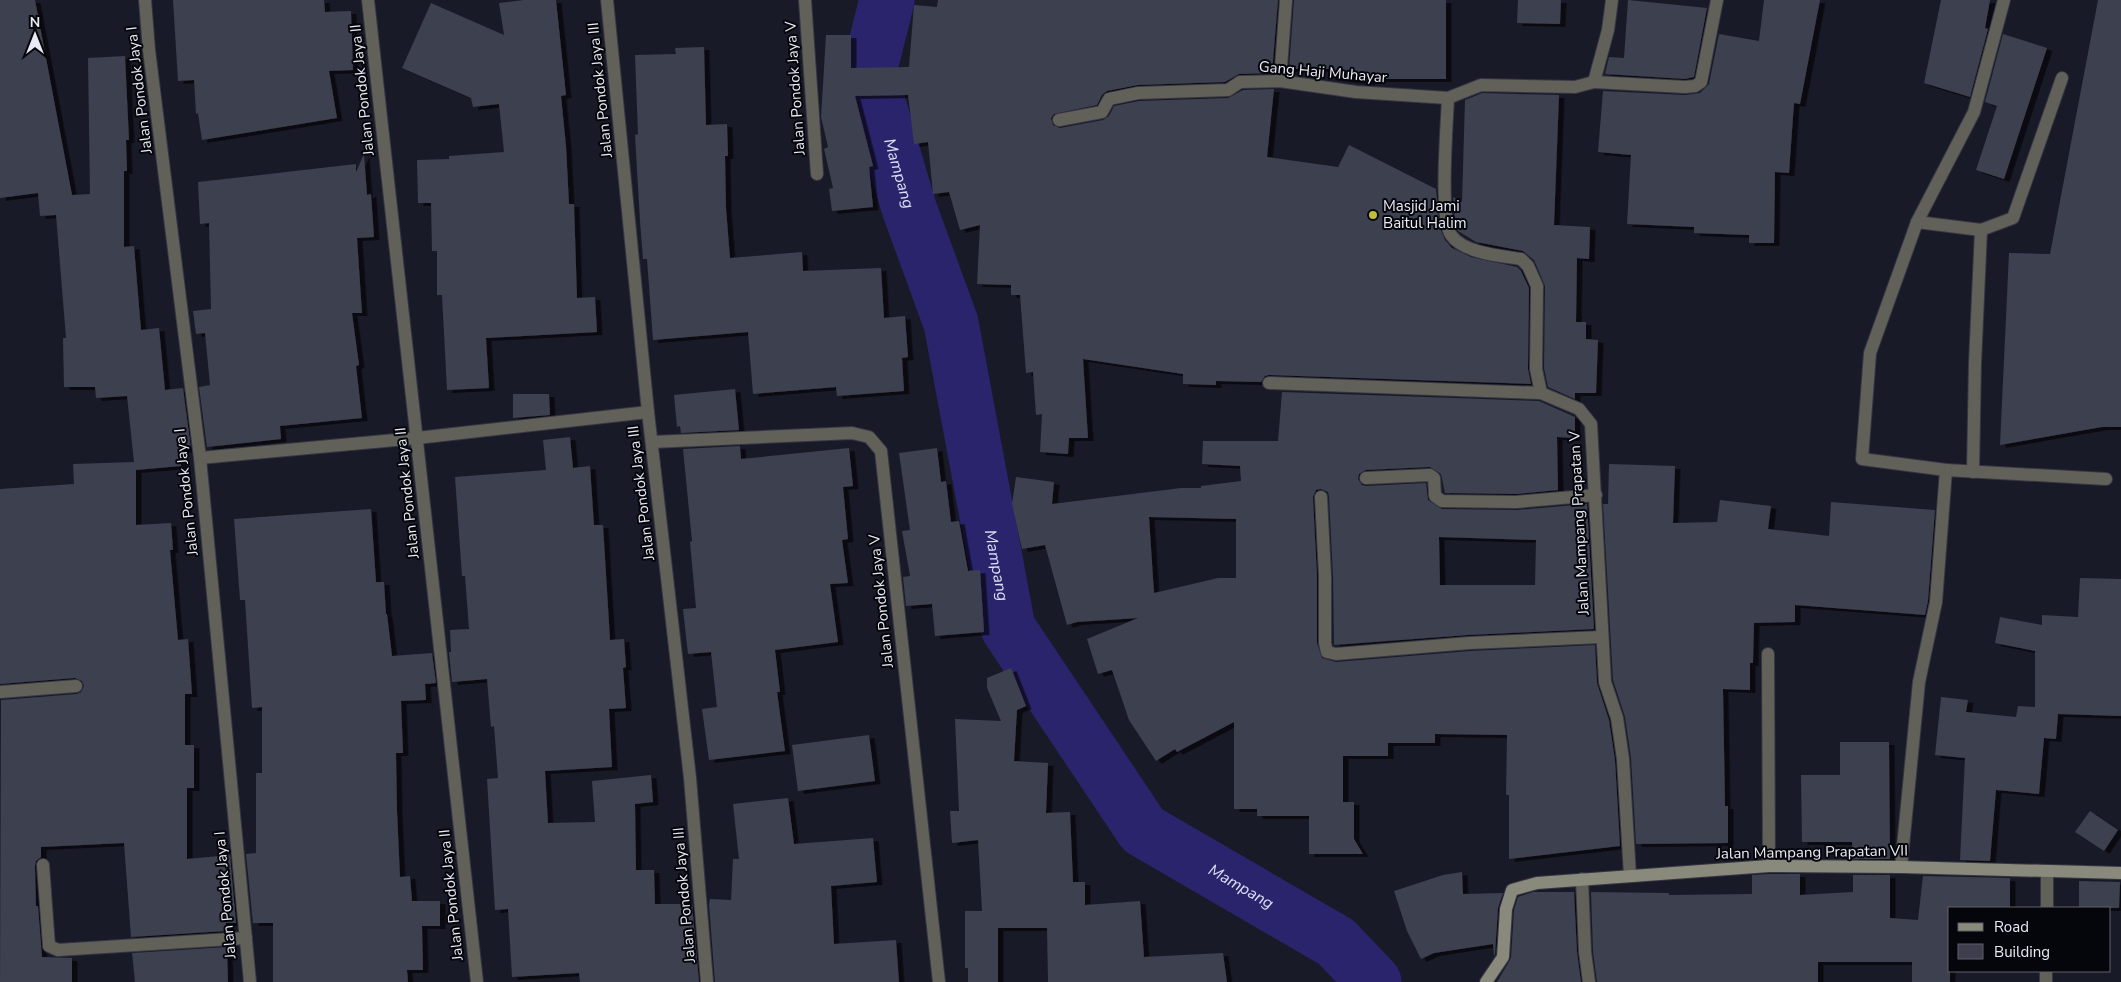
<svg xmlns="http://www.w3.org/2000/svg" width="2121" height="982" font-family="'Nunito Sans',sans-serif">
  <style>
    .lines { fill: none; stroke-linecap: round; stroke-linejoin: round }
    .river { stroke: #2a246c; stroke-width: 55 }
    .building { fill: #3d3f4f; fill-rule: evenodd; filter: url(#shadow) }
    .lane-casing { stroke: #363745; stroke-width: 14 }
    .street-casing { stroke: #363745; stroke-width: 14 }
    .secondary-casing { stroke: #363745; stroke-width: 14 }
    .lane { stroke: #616159; stroke-width: 12 }
    .street { stroke: #616159; stroke-width: 12 }
    .secondary { stroke: #89897c; stroke-width: 12 }
    .poi-dot { fill: #c3bd3e; stroke: #05060b; stroke-width: 2 }
    .labels { text-anchor: middle; dominant-baseline: central; stroke-width: 4; stroke-linejoin: round; paint-order: stroke }
    .street-label { font-size: 15px; fill: #e9eaf4; stroke: #05060b }
    .poi-label { font-size: 15px; fill: #e9eaf4; stroke: #05060b; text-anchor: start }
    .water-label { font-size: 16px; font-style: italic; fill: #dde0f6; stroke: #05060b }
  </style>
  <defs>
    <filter id="shadow"><feDropShadow dx="5.5" dy="3" stdDeviation="0" flood-color="#0009"/></filter>
  </defs>
  <rect width="100%" height="100%" fill="#191a28"/>
  <g class="lines">
    <!-- river -->
    <path class="river" id="s1" d="M887,0L869,72L909,208L951,323L1008,628L1143,830L1336,942L1374,982"/>
  </g>
  <!-- building -->
  <g class="building">
    <path d="M0,0H35L72,195L90,194L88,58L125,56L129,140H126L127,171H124V247L134,246L141,330L159,328L165,390L183,388L191,449L179,450L181,466L136,470V525L171,523L173,550H170L178,640L188,639L192,694H185V745H194V788H187V859L230,855L236,923H226V931L131,937L124,843L41,847V857L36,861L35,866L36,906H38L42,957L72,958V982H0L1,700L77,694L81,692L84,686L82,681L75,678L0,684V489L74,484L73,464L134,462L127,396L96,398L95,387H64L63,338H66L56,215L40,216L38,193L0,198Z"/>
    <path d="M173,0H324L325,12L351,11L353,70L329,71L337,118L202,140L198,113L196,114L194,80L178,81Z"/>
    <path d="M524,0H556L566,95L561,96L566,146L569,204H574L577,298L595,297L597,332L486,338L489,388L447,390L442,295H437V251H432L431,203H418L417,160L449,159V156L504,152L499,104L473,107L471,98L402,68L431,3L504,35L499,3Z"/>
    <path d="M938,0H1278L1272,73L1239,74L1225,82L1138,85L1107,91L1102,95L1097,105L1054,114L1051,118L1053,125L1060,128L1103,120L1109,116L1114,106L1139,101L1228,98L1243,90L1274,89L1267,157L1338,167L1349,145L1436,189L1440,228L1445,240L1452,248L1471,257L1517,267L1521,271L1529,288L1528,369L1531,384L1269,375L1265,376L1261,382L1216,381V385L1183,384V374L1083,359L1088,438H1069L1068,454L1040,452L1042,414L1036,415L1033,372L1026,373L1020,295H1011V285L977,284L980,225L960,230L949,192L933,194L928,142L914,144L908,95L855,96L873,166L869,167L873,207L832,211L829,189L833,188L824,149L828,147L821,117L826,35H851V68L909,67L914,5L937,7Z"/>
    <path d="M1294,0H1446V79H1370L1369,82L1330,77L1331,69H1289Z"/>
    <path d="M1518,0H1561L1560,24L1517,23Z"/>
    <path d="M1628,0L1707,8L1694,77L1685,79L1605,74L1609,57L1624,58Z"/>
    <path d="M1764,0H1820L1800,104L1794,103L1789,173L1775,172L1774,243H1749V235L1694,233V227L1627,224L1631,155L1598,152L1603,91L1685,95L1700,93L1709,84L1719,34L1759,41Z"/>
    <path d="M1941,0H1990L1985,28L1988,29L1970,97L1924,83Z"/>
    <path d="M2098,0H2121V427H2102L2000,445L2009,253L2050,254Z"/>
    <path d="M2003,34L2047,48L2004,179L1976,170L1997,106L1985,102Z"/>
    <path d="M704,47L706,125L727,124L728,156H725L726,208L730,258L802,252L803,271L881,268L884,318L905,316L908,357L902,358L904,391L837,396L836,387L753,394L748,332L653,340L647,259H643L640,221L635,135L638,134L635,55L676,54L675,48Z"/>
    <path d="M1482,93L1559,95L1554,225L1590,227L1589,259L1577,258L1576,322H1586V339L1598,340L1596,393H1575V399L1548,387L1544,368L1545,286L1534,260L1523,251L1476,242L1458,231L1455,223L1453,197L1462,202L1465,100Z"/>
    <path d="M364,154L367,195L371,194L374,237L357,238L362,313H352L359,365L356,366L362,418L280,426L281,439L207,447L199,387L210,385L205,333L196,334L193,311L211,309L209,223L200,224L198,182L356,164V172Z"/>
    <path d="M735,389L739,430L681,433L680,426L677,427L674,395Z"/>
    <path d="M1282,392L1539,401L1575,417V438L1557,437L1558,490L1516,494L1445,493L1441,474L1430,467L1366,470L1359,474L1358,479L1362,485L1366,486L1426,483L1428,500L1442,509L1517,510L1587,504L1594,629L1468,635L1334,645L1333,576L1329,497L1328,492L1321,489L1316,490L1313,497L1317,576V643L1322,658L1336,662L1470,651L1595,645L1597,683L1609,720L1615,760L1620,846L1509,859V795H1506L1507,735L1435,734V743H1388V756H1343V802H1354V839L1363,854H1309V816H1257V809H1234V722L1177,752L1175,749L1156,761L1129,720L1112,670L1098,674L1087,639L1138,618L1077,622L1067,625L1045,545L1022,549L1012,504L1016,477L1054,482L1052,504L1181,488H1201V486L1241,481L1240,466L1202,464L1203,441H1278ZM1149,517L1236,519V578H1218L1154,593ZM1439,537L1536,540L1535,585H1440Z"/>
    <path d="M513,394H549L550,415L513,418Z"/>
    <path d="M570,437L573,468L590,466L594,525H603L610,640L624,639L626,667L623,668L626,708L609,709L612,767L545,771L548,823L595,822L592,781L651,775L653,802L635,804L636,870H654L655,904H692L699,982H580L579,973L512,977L508,909L495,910L487,779L498,778L494,726L491,727L487,679L452,682L449,652H451L450,630L469,629L465,576H462L455,477L546,470L543,440Z"/>
    <path d="M740,446L741,459L849,448L853,486L843,487L848,539L842,540L848,583L830,584L838,642L775,650L780,692H777L785,751L709,760L702,709L717,707L711,652L688,654L683,609L696,608L690,542L692,541L683,449Z"/>
    <path d="M937,448L941,482L946,481L951,522L959,521L968,571L980,570L984,632L935,636L932,604L906,606L903,577L910,576L902,531L910,530L899,453Z"/>
    <path d="M1609,464L1675,466L1673,523L1717,522L1720,500L1771,506L1768,529L1829,536L1831,502L1935,510L1928,601L1925,615L1795,605V622L1754,623L1753,663H1750V690L1723,689L1725,806H1728V843L1636,844L1631,758L1625,717L1613,680L1603,504H1608Z"/>
    <path d="M371,509L376,582H384L386,614H387L392,656L432,653L436,683L425,684L426,700L401,701L403,753H396L397,811L400,877L410,876L412,901H440V926H422L423,970H407L408,982H273V923H253L246,854L256,853V773H262V707L252,708L245,600H240L234,519Z"/>
    <path d="M2080,578L2121,579V716L2058,714L2056,739L2044,738L2039,794L1996,790L1990,861L1960,860L1965,758L1935,755L1941,697L1968,700L1966,712L2016,717L2018,706L2035,707V651L1995,643L2000,617L2042,625V615L2078,617Z"/>
    <path d="M1011,668L1026,706L1017,710L1014,761L1048,763L1046,813L1070,812L1073,882H1085V905L1140,901L1144,957L1223,953L1227,982H1048L1047,928H998V982H968V968H965V911H982L978,840L952,843L950,811H959L955,719L1001,721L987,688V678Z"/>
    <path d="M869,735L875,781L798,791L792,745Z"/>
    <path d="M1840,742H1889L1890,859H1853L1852,842H1802L1801,775H1840Z"/>
    <path d="M788,798L794,844L873,838L877,882L831,886L834,944L896,940L899,982H715L709,904L710,899L731,900L733,859H739L733,804Z"/>
    <path d="M2090,811L2118,830L2104,851L2075,832Z"/>
    <path d="M1462,872L1463,894L1503,893L1498,908L1495,954L1494,956L1493,944L1434,953L1421,959L1407,931L1394,891L1443,875Z"/>
    <path d="M1769,874H1800V895L1853,892V875H1890V918L1918,920L1923,876L2010,878V908H1950V982H1912V962H1818V982H1597L1593,951L1591,892L1669,893V895L1752,894V875Z"/>
    <path d="M2079,881L2120,882L2119,908H2079Z"/>
    <path d="M1533,892H1574L1577,952L1581,982H1497L1511,958L1514,910L1518,897Z"/>
    <path d="M227,947L228,982H135L132,953Z"/>
  </g>
  <g class="lines">
    <!-- lane casing -->
    <g class="lane-casing">
      <g id="lane">
        <path d="M1917,222L1981,230L2013,218L2062,78"/>
        <path d="M1946,470L2106,479"/>
        <path d="M1973,472L1975,363L1981,230"/>
        <path d="M1768,654L1769,866"/>
        <path d="M1901,867L1919,682L1936,602L1946,470L1862,459L1870,353L1917,222L1974,112L2004,0"/>
      </g>
    </g>
    <!-- street casing -->
    <g class="street-casing">
      <g id="street">
        <path d="M145,0L149,50L200,458L250,982"/>
        <path d="M368,0L477,982"/>
        <path d="M607,0L648,412L690,778L707,982"/>
        <path d="M805,0L817,174"/>
        <path d="M1280,81L1286,0"/>
        <path d="M1594,82L1685,87L1695,86L1701,82L1717,0"/>
        <path d="M1448,98C1447,124 1439,218 1451,235C1463,253 1501,256 1521,259L1528,266L1537,286L1536,369L1541,393L1579,409L1591,424L1605,682L1617,718L1623,759L1630,876"/>
        <path d="M1059,120L1102,112L1109,99L1138,93L1228,90L1240,82L1280,81L1356,92L1448,98L1481,85L1575,87L1594,82L1608,30L1612,0"/>
        <path d="M1269,383L1541,393"/>
        <path d="M652,442L852,433L869,437L881,451L939,982"/>
        <path d="M200,458L417,438L648,412"/>
        <path d="M1366,478L1430,475L1434,478L1435,496L1442,501L1516,502L1596,495"/>
        <path d="M1321,497L1325,576V643L1327,652L1336,654L1469,643L1601,637"/>
        <path d="M0,692L76,686"/>
        <path d="M43,865L49,946L58,950L246,938"/>
        <path d="M1582,879L1585,952L1589,982"/>
        <path d="M2047,908V871"/>
        <path d="M2046,982V971"/>
      </g>
    </g>
    <!-- secondary casing -->
    <g class="secondary-casing">
      <path id="secondary" d="M1486,982L1503,957L1506,909L1512,890L1537,883L1769,866L1901,867L2121,873"/>
    </g>
    <!-- lane -->
    <use href="#lane" class="lane"/>
    <!-- street -->
    <use href="#street" class="street"/>
    <!-- secondary -->
    <use href="#secondary" class="secondary"/>
  </g>
  <!-- markers -->
  <circle class="poi-dot" cx="1373" cy="215" r="5"/>
  <g class="labels">
    <!-- street labels -->
    <g class="street-label">
      <text transform="translate(1323 72) rotate(5)">Gang Haji Muhayar</text>
      <text transform="translate(795 88) rotate(-94)">Jalan Pondok Jaya V</text>
      <text transform="translate(139 90) rotate(-97)">Jalan Pondok Jaya I</text>
      <text transform="translate(362 90) rotate(-96)">Jalan Pondok Jaya II</text>
      <text transform="translate(600 90) rotate(-96)">Jalan Pondok Jaya III</text>
      <text transform="translate(186 492) rotate(-96)">Jalan Pondok Jaya I</text>
      <text transform="translate(407 493) rotate(-96)">Jalan Pondok Jaya II</text>
      <text transform="translate(641 493) rotate(-97)">Jalan Pondok Jaya III</text>
      <text transform="translate(1579 523) rotate(-93)">Jalan Mampang Prapatan V</text>
      <text transform="translate(881 601) rotate(-96)">Jalan Pondok Jaya V</text>
      <text transform="translate(1812 852) rotate(-1)">Jalan Mampang Prapatan VII</text>
      <text transform="translate(225 895) rotate(-95)">Jalan Pondok Jaya I</text>
      <text transform="translate(451 895) rotate(-96)">Jalan Pondok Jaya II</text>
      <text transform="translate(684 895) rotate(-95)">Jalan Pondok Jaya III</text>
    </g>
    <!-- poi labels -->
    <g class="poi-label">
      <text x="1383" y="206">Masjid Jami<tspan x="1383" dy="17">Baitul Halim</tspan></text>
    </g>
    <!-- water labels -->
    <g class="water-label">
      <text stroke="none"><textPath href="#s1" startOffset="180">Mampang</textPath></text>
      <text stroke="none"><textPath href="#s1" startOffset="585">Mampang</textPath></text>
      <text stroke="none"><textPath href="#s1" startOffset="1005">Mampang</textPath></text>
    </g>
  </g>
  <!-- legend -->
  <rect x="1948" y="907" width="162" height="65" fill="#05060b" stroke="#606168"/>
  <rect x="1958" y="923" width="25" height="8" fill="#89897c" stroke="#606168"/>
  <text x="1994" y="932" font-size="15" fill="#e9eaf4">Road</text>
  <rect x="1958" y="944" width="25" height="15" fill="#3d3f4f" stroke="#606168"/>
  <text x="1994" y="957" font-size="15" fill="#e9eaf4">Building</text>
  <!-- north arrow -->
  <g transform="translate(35 35)" stroke="#05060b" stroke-width="4" paint-order="stroke">
  <path d="M0-4L9 19L0 12L-9 19Z" fill="#e9eaf4"/>
  <text y="-8" font-size="14" font-weight="bold" text-anchor="middle" fill="#e9eaf4">N</text>
  </g>
</svg>
